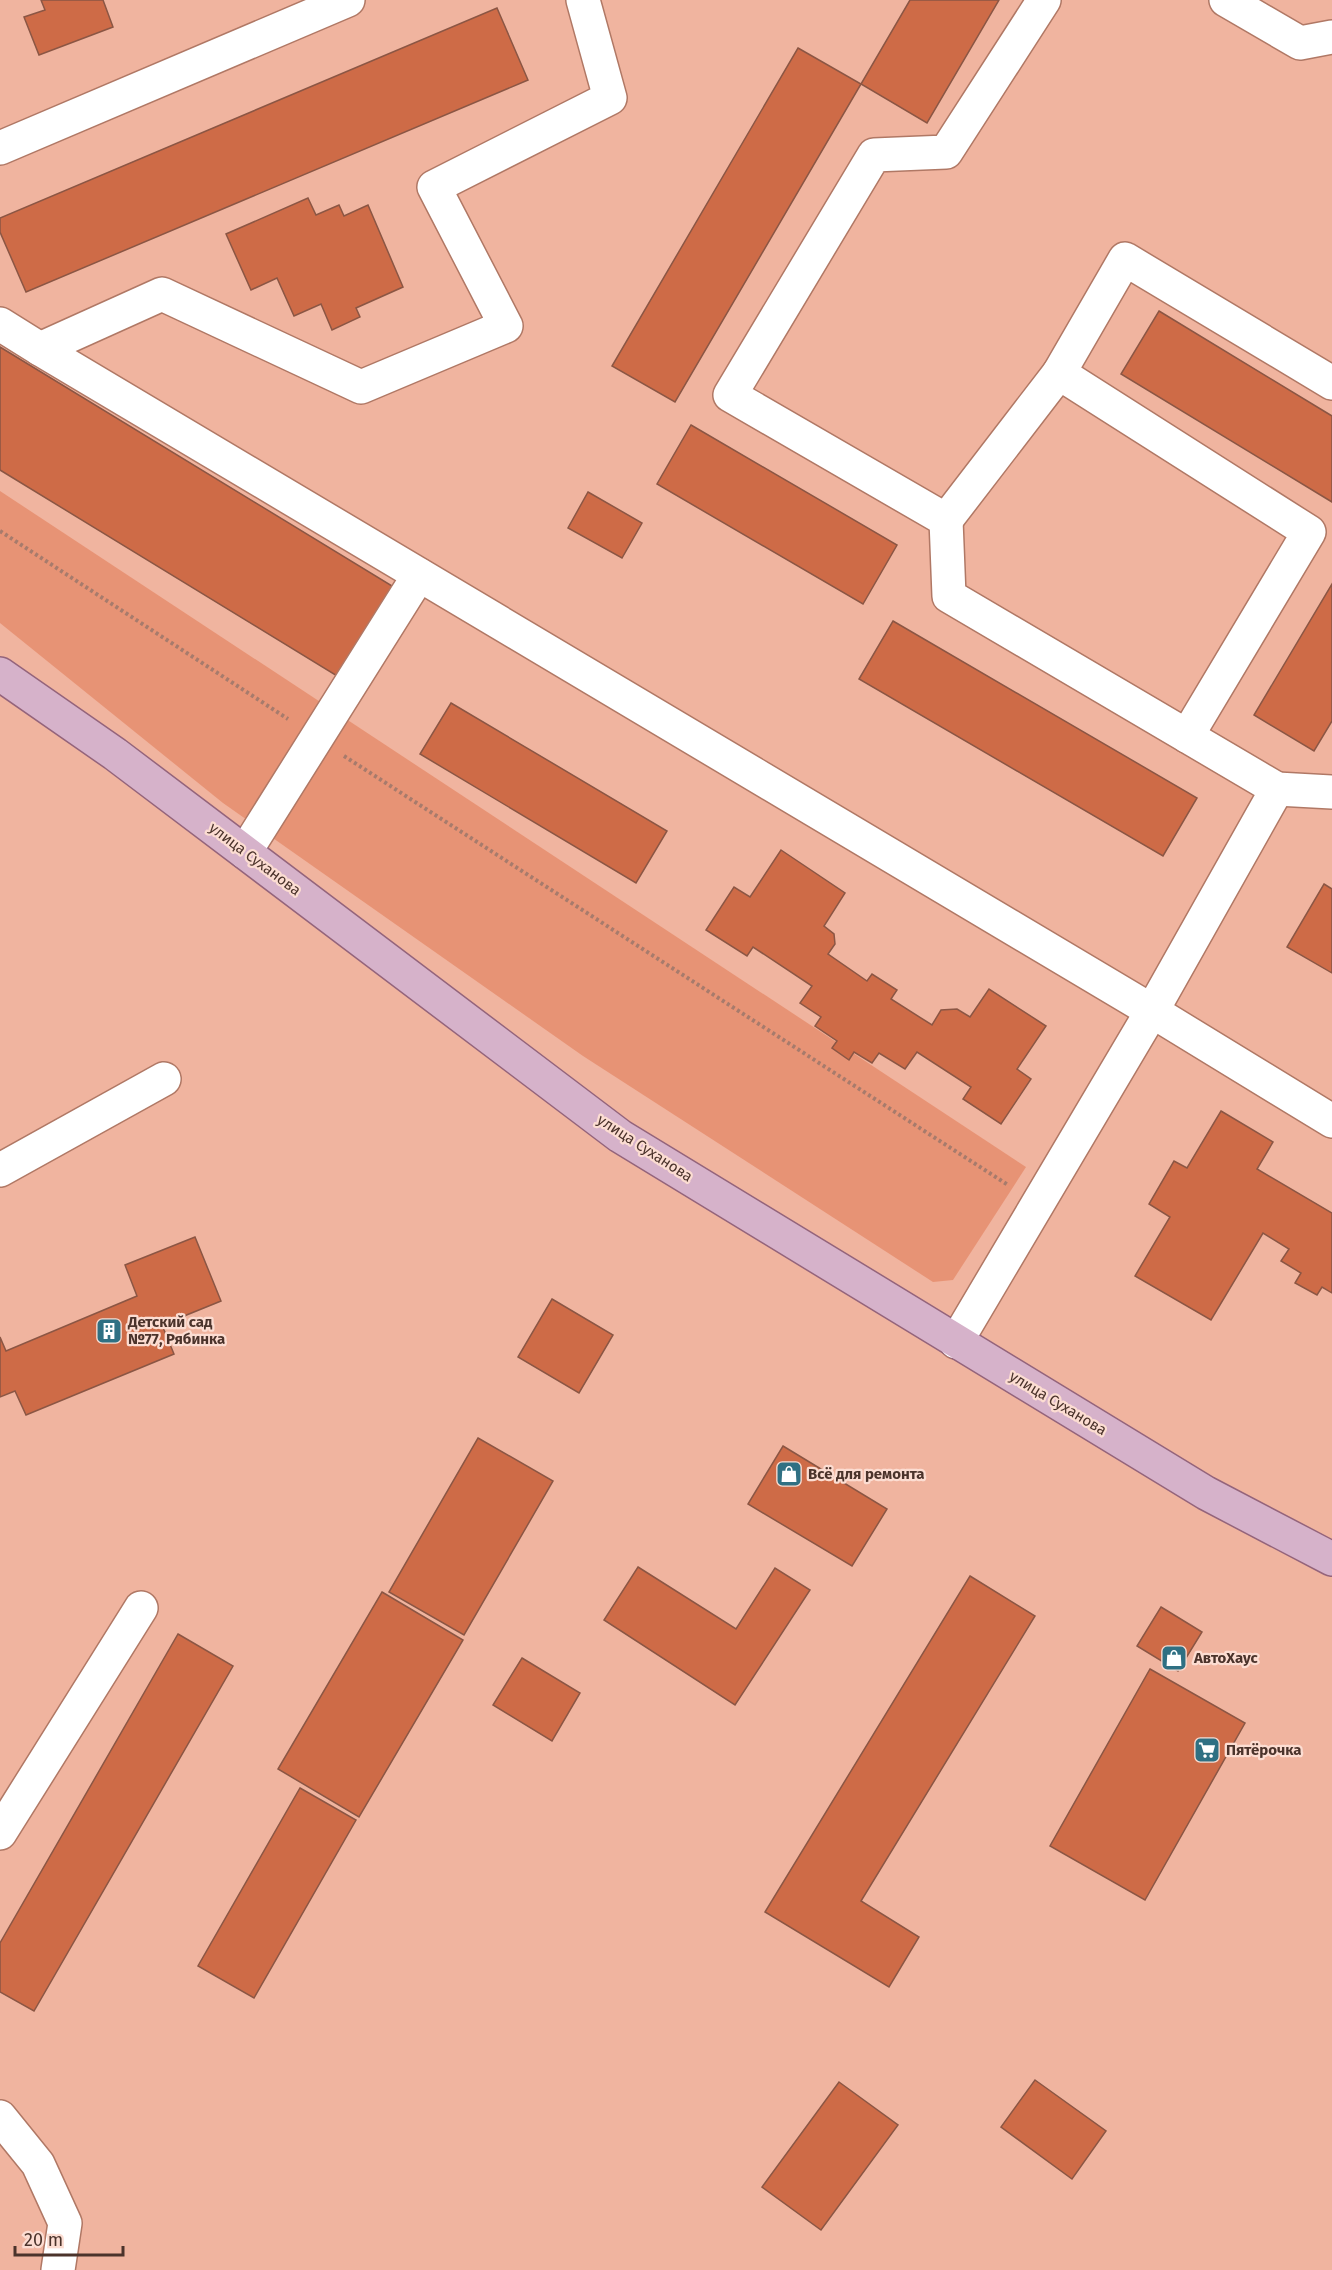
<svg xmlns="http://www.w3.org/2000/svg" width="1332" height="2270" font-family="'Fira Sans',sans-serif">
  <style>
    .green { fill: #e79375 }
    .building { fill: #ce6b47; stroke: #8b5644; stroke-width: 1.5 }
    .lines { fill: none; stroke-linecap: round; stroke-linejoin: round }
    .minor-casing { stroke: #b07865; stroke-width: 36 }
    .major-casing { stroke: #94647b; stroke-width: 36 }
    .path { stroke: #a77b6c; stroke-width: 4; stroke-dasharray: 3 3; stroke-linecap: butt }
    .minor { stroke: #fff; stroke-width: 33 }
    .major { stroke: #d6b2ca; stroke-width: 33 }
    .labels { text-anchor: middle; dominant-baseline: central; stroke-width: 4.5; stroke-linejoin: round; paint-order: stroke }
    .street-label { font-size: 15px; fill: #4b332b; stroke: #fcddd2 }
    .poi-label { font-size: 15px; font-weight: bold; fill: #4b332b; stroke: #fcddd2; text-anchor: start }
  </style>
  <rect width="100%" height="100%" fill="#f0b49f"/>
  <!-- green -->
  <path class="green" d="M0,491L1026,1167L953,1280L933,1282L583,1056L223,803L0,623Z"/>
  <!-- building -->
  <g class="building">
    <path d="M41,0H103L113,27L39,55L24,17L45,10Z"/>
    <path d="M910,0H999L927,123L861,84Z"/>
    <path d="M497,8L528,80L26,292L0,232V218Z"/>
    <path d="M798,48L861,84L675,402L612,366Z"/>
    <path d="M308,198L316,215L339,205L344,216L368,205L403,287L356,308L360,317L332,330L321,304L294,316L277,278L251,290L226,234Z"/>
    <path d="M1159,311L1332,416V502L1121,374Z"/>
    <path d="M0,347L397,589L342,679L0,470Z"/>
    <path d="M691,425L897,545L863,604L657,484Z"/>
    <path d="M588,492L642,523L622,558L568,528Z"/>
    <path d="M1332,584V721L1314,751L1254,715Z"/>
    <path d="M893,621L1197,798L1163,856L859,679Z"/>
    <path d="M451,703L667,831L636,883L420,754Z"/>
    <path d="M781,850L845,893L824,926L834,934L835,944L828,954L867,981L872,974L897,990L891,999L932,1025L941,1010L957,1009L970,1017L989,989L1046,1026L1017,1069L1031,1079L1001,1124L963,1099L971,1087L917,1052L905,1069L879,1053L872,1063L854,1052L849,1060L832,1048L837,1041L815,1026L821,1017L800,1003L812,986L753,947L747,956L706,930L734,887L750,897Z"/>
    <path d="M1324,884L1332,889V973L1287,947Z"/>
    <path d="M1221,1111L1273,1142L1257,1169L1332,1213V1293L1322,1287L1317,1295L1295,1283L1301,1273L1281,1261L1289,1249L1263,1233L1211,1320L1135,1276L1170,1217L1149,1204L1174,1161L1187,1168Z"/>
    <path d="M195,1237L221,1301L162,1325L174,1354L26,1415L15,1391L0,1397V1337L6,1351L137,1296L125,1265Z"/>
    <path d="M552,1299L613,1335L579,1393L518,1357Z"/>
    <path d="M478,1438L553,1481L464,1635L389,1592Z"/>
    <path d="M783,1446L887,1509L852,1566L748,1504Z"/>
    <path d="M638,1567L736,1629L775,1568L810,1590L735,1705L604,1620Z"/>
    <path d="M970,1576L1035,1616L861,1901L919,1937L889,1987L765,1912Z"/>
    <path d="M382,1592L463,1640L359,1817L278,1769Z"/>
    <path d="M1161,1607L1202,1632L1178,1671L1137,1646Z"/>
    <path d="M178,1634L233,1666L34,2011L0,1992V1943Z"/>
    <path d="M522,1658L580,1693L552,1741L493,1705Z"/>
    <path d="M1150,1669L1245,1723L1145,1900L1050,1846Z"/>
    <path d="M300,1788L356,1820L254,1998L198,1966Z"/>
    <path d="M1035,2080L1106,2131L1072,2179L1001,2127Z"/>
    <path d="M839,2082L898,2125L821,2230L762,2187Z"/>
  </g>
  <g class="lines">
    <!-- minor casing -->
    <g class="minor-casing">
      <g id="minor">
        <path d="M1226,0L1300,43L1332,37"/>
        <path d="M0,148L348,0"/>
        <path d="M0,324L40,349L1152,1011L1332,1121"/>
        <path d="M40,349L162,294L361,387L506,326L434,187L610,98L583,0"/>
        <path d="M1059,373L1125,259L1332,383"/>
        <path d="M946,520L1059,373L1309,532L1187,736"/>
        <path d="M1277,789L1332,792"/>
        <path d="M245,852L419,575"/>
        <path d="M0,1170L164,1079"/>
        <path d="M956,1342L1152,1011L1277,789L949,596L946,520L730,395L874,155L946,152L1044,0"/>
        <path d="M0,1833L141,1608"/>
        <path d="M0,2117L38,2164L65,2223L58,2270"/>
      </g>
    </g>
    <!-- major casing -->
    <g class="major-casing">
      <path id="major" d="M0,674L115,754L620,1136L1206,1493L1332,1559"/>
    </g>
    <!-- path -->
    <g class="path">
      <path d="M0,531L288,719"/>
      <path d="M344,756L1008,1185"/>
    </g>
    <!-- minor -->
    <use href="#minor" class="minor"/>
    <!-- major -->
    <use href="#major" class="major"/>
  </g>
  <!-- icons -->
  <defs>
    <g id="building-square" transform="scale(1.35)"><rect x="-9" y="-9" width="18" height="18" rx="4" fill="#2f7083" stroke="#fcddd2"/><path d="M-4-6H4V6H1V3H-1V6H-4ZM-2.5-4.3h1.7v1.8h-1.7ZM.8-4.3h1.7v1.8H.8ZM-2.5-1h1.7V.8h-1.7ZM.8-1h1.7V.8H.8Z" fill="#fff"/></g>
    <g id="shop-square" transform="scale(1.35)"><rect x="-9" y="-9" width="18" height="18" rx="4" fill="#2f7083" stroke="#fcddd2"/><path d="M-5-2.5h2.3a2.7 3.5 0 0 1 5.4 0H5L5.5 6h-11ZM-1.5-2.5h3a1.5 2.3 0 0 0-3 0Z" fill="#fff"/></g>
    <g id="supermarket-square" transform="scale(1.35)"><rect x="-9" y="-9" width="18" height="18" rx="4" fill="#2f7083" stroke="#fcddd2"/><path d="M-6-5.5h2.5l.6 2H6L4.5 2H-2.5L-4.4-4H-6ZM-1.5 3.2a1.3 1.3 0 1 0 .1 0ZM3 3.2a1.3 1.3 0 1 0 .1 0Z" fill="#fff"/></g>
  </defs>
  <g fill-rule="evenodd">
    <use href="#building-square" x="109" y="1331"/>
    <use href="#shop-square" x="789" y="1474"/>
    <use href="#shop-square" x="1174" y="1658"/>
    <use href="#supermarket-square" x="1207" y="1750"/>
  </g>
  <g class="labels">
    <!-- street labels -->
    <g class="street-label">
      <text transform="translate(255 859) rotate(37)">улица Суханова</text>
      <text transform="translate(645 1148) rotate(33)">улица Суханова</text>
      <text transform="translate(1058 1403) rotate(31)">улица Суханова</text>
    </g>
    <!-- poi labels -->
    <g class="poi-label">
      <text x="128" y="1322">Детский сад<tspan x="128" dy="17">№77, Рябинка</tspan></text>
      <text x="808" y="1474">Всё для ремонта</text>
      <text x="1194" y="1658">АвтоХаус</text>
      <text x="1226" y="1750">Пятёрочка</text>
    </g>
  </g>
  <!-- scale -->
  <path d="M15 2246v9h108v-9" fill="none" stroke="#4b332b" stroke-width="3"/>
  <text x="24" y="2246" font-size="18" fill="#4b332b" stroke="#fcddd2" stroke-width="4.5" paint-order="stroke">20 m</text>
</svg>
